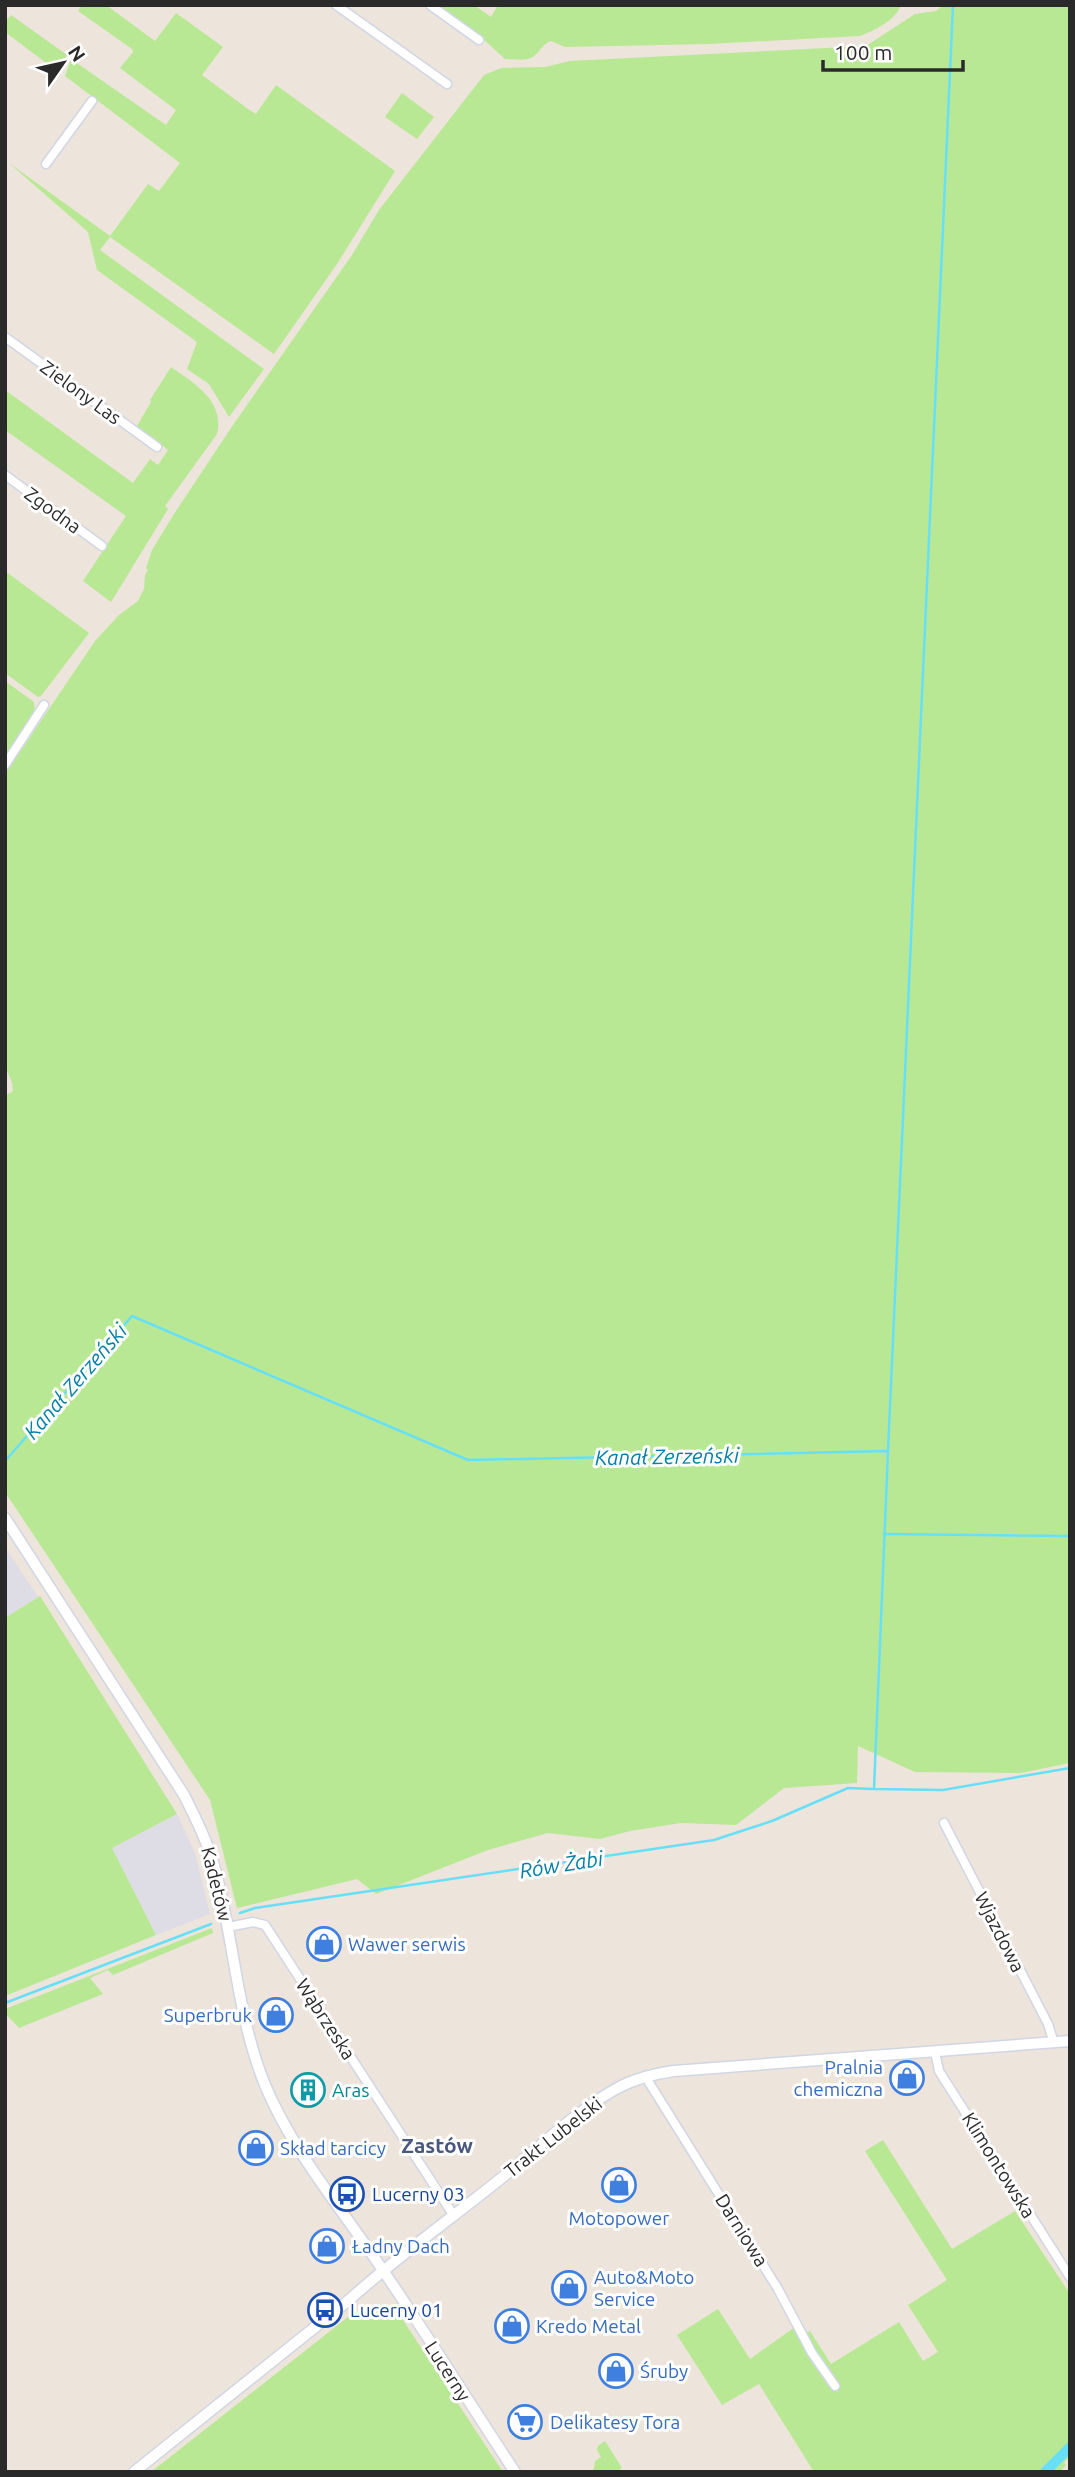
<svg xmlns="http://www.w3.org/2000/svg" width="1075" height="2477" font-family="Ubuntu,sans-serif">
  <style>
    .industrial { fill: #dedce5 }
    .green { fill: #b9e894 }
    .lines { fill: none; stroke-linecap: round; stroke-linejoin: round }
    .stream { stroke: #67e0f7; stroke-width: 2.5 }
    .canal { stroke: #67e0f7; stroke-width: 10 }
    .minor-casing { stroke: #d0d6e4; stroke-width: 11 }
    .tertiary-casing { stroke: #d0d6e4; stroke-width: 13 }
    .minor { stroke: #fff; stroke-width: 8 }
    .tertiary { stroke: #fff; stroke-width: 10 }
    .labels { text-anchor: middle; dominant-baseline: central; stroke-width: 6; stroke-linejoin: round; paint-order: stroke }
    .street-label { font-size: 19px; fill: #2a2a2a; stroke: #fff }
    .shop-label { font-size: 19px; fill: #366cbe; stroke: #fff; text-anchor: start }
    .culture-label { font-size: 19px; fill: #0d838f; stroke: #fff; text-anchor: start }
    .transit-label { font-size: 19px; fill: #164399; stroke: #fff; text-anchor: start }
    .water-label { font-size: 21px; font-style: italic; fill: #047ea5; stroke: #fff }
    .neighbourhood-label { font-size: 21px; font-weight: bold; fill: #47577e; stroke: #fff }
  </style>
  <rect width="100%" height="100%" fill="#ede4db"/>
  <!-- industrial -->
  <g class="industrial">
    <path d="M5,1547L38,1597L5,1618Z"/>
    <path d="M177,1814L195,1853L210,1914L156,1935L112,1848Z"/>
  </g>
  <!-- green -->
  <g class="green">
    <path d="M82,5H106L155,41L176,13L223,47L202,75L248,109L256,114L276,85L395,171L337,264L274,354L110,237L100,250L264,369L229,417L209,384L187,369L197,342L97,270L88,232L9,163L110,236L148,184L159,191L180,163L65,76L71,59L166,125L176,110L120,68L133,52L132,49L78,11Z"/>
    <path d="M437,5H474L491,17L498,5L504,7L505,5H901C895,21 875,30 860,36L709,44L565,47L551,41C542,44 541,51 534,56C527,62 514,59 505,59L481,37Z"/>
    <path d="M943,5H1070V1763L1021,1773L915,1772L858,1746L857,1783L784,1788L736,1825L681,1823L630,1831L600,1839L548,1833L488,1850L376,1894L357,1879L237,1908L210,1800L5,1492V1096L13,1091L12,1083L5,1066V774L95,641L119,615L138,601L144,589L145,575L148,570L146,568L152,550L174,514L233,425L352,255L379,210L484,75L501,68L545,67L570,61L866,46L915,14L936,11Z"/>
    <path d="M11,15L67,55L57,71L5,32V22Z"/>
    <path d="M402,93L434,117L417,139L385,117Z"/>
    <path d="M171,367C194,383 225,401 217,434L165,506L168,509L111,602L83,581L126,516L5,430V390L133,483L150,459L158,465L168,450L137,426L151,402L150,400Z"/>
    <path d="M5,571L89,633L41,696L38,697L5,673Z"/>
    <path d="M5,681L34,702L35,714L8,755H5Z"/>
    <path d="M40,1596L177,1814L112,1848L156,1935L5,1996V1618Z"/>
    <path d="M212,1928L213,1933L113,1975L108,1970L90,1978L103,1994L19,2028L5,2013V2009Z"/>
    <path d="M883,2140L952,2249L1015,2211L1070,2294V2457L1064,2462L1066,2465L1060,2472H814L759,2384L722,2405L677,2335L718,2309L750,2359L795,2327L801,2336L810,2331L831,2364L899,2322L923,2361L938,2352L908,2305L947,2280L865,2151Z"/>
    <path d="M395,2308L503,2472H151L353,2313Z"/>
    <path d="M605,2441L622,2468L616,2472H590L594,2469L595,2461L601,2457L597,2450L598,2446Z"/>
  </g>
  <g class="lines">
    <!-- stream -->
    <g class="stream">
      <path d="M888,1451L953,5"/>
      <path d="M5,1461L132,1316L468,1460L888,1451L874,1789L943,1790L1070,1768"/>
      <path d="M884,1534L1070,1536"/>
      <path d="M240,1913L255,1908L714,1840L772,1821L848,1788L872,1789"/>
      <path d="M5,2003L211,1924"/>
    </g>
    <!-- canal -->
    <path class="canal" d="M1045,2472L1070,2447"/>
    <!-- minor casing -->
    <g class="minor-casing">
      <g id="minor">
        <path d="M336,5L447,84"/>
        <path d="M430,5L479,40"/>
        <path d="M46,164L92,101"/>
        <path d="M5,337L157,447"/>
        <path d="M5,475L102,546"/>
        <path d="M5,765L44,705"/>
        <path d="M944,1823L1048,2024L1054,2043"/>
        <path d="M228,1927L253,1922L265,1925L454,2216"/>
        <path d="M935,2052L939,2071L1070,2277"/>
        <path d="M645,2076L778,2289L812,2353L835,2386"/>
      </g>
    </g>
    <!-- tertiary casing -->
    <g class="tertiary-casing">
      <g id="tertiary">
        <path d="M5,1518L184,1795C196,1819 208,1843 215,1869C234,1940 237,2016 265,2085C290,2145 332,2197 369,2250C420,2323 466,2398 515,2472"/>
        <path d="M134,2472L349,2300C398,2256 452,2218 504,2176C537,2149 577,2111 614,2090C633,2079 653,2074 674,2071L1070,2041"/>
      </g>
    </g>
    <!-- minor -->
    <use href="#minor" class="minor"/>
    <!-- tertiary -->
    <use href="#tertiary" class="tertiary"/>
  </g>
  <!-- icons -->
  <defs>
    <g id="shop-ring" transform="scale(1.75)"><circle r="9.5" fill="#fff" stroke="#3f7fe0" stroke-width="1.5"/><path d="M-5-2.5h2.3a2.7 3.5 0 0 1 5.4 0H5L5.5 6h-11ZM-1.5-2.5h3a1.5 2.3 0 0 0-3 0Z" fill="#3f7fe0"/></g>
    <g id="building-ring" transform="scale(1.75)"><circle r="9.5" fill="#fff" stroke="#0f9aa8" stroke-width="1.5"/><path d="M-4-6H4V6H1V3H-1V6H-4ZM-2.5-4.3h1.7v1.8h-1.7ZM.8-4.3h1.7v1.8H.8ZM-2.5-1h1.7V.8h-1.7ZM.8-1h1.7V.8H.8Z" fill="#0f9aa8"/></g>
    <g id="bus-ring" transform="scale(1.75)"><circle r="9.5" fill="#fff" stroke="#1a4fb4" stroke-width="1.5"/><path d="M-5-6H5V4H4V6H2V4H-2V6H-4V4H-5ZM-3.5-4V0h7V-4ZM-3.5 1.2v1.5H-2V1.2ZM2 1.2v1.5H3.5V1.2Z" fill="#1a4fb4"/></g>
    <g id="supermarket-ring" transform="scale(1.75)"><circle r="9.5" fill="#fff" stroke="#3f7fe0" stroke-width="1.5"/><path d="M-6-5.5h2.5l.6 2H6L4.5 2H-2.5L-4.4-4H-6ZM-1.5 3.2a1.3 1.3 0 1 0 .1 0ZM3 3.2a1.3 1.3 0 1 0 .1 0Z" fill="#3f7fe0"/></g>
  </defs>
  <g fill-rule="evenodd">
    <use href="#shop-ring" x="324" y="1944"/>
    <use href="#shop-ring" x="276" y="2015"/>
    <use href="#shop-ring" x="907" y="2078"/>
    <use href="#building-ring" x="308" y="2090"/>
    <use href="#shop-ring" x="256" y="2148"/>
    <use href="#shop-ring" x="619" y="2185"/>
    <use href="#bus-ring" x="347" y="2194"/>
    <use href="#shop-ring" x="327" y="2246"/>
    <use href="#shop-ring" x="569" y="2288"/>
    <use href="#bus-ring" x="325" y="2310"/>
    <use href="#shop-ring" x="512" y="2326"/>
    <use href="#shop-ring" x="616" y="2371"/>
    <use href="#supermarket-ring" x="525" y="2422"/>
  </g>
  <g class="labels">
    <!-- street labels -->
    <g class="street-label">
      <text transform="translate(81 392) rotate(36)">Zielony Las</text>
      <text transform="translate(53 510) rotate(36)">Zgodna</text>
      <text transform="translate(217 1884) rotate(76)">Kadetów</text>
      <text transform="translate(1000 1932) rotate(63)">Wjazdowa</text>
      <text transform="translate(326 2019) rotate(57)">Wąbrzeska</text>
      <text transform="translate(553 2137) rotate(-38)">Trakt Lubelski</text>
      <text transform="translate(999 2165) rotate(58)">Klimontowska</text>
      <text transform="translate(742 2230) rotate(58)">Darniowa</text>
      <text transform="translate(448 2371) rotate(57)">Lucerny</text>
    </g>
    <!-- shop labels -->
    <g class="shop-label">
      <text x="348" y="1944">Wawer serwis</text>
      <text x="252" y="2015" text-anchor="end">Superbruk</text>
      <text x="883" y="2067" text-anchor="end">Pralnia<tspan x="883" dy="22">chemiczna</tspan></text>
      <text x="280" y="2148">Skład tarcicy</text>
      <text x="619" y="2218" text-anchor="middle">Motopower</text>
      <text x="352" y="2246">Ładny Dach</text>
      <text x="594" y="2277">Auto&amp;Moto<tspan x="594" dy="22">Service</tspan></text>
      <text x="536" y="2326">Kredo Metal</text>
      <text x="640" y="2371">Śruby</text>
      <text x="550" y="2422">Delikatesy Tora</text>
    </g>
    <!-- culture labels -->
    <g class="culture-label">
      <text x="332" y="2090">Aras</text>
    </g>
    <!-- transit labels -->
    <g class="transit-label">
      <text x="372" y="2194">Lucerny 03</text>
      <text x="350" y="2310">Lucerny 01</text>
    </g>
    <!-- water labels -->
    <g class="water-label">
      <text transform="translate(75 1381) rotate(-49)">Kanał Zerzeński</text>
      <text transform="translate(667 1456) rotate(-1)">Kanał Zerzeński</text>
      <text transform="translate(561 1864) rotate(-9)">Rów Żabi</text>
    </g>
    <!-- neighbourhood labels -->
    <g class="neighbourhood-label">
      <text x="437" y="2145">Zastów</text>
    </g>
  </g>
  <!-- border -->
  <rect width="1075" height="2477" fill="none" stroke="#2a2a2a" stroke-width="14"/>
  <!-- north arrow -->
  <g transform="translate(63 63) rotate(56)" stroke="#ffffff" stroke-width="5" paint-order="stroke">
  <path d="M0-5L12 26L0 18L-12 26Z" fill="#2a2a2a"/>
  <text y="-10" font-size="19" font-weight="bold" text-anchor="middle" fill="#2a2a2a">N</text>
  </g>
  <!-- scale -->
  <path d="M823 60v10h140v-10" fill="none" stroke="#2a2a2a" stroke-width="3.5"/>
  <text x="834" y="60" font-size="21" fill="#2a2a2a" stroke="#ffffff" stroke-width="5" paint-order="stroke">100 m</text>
</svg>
